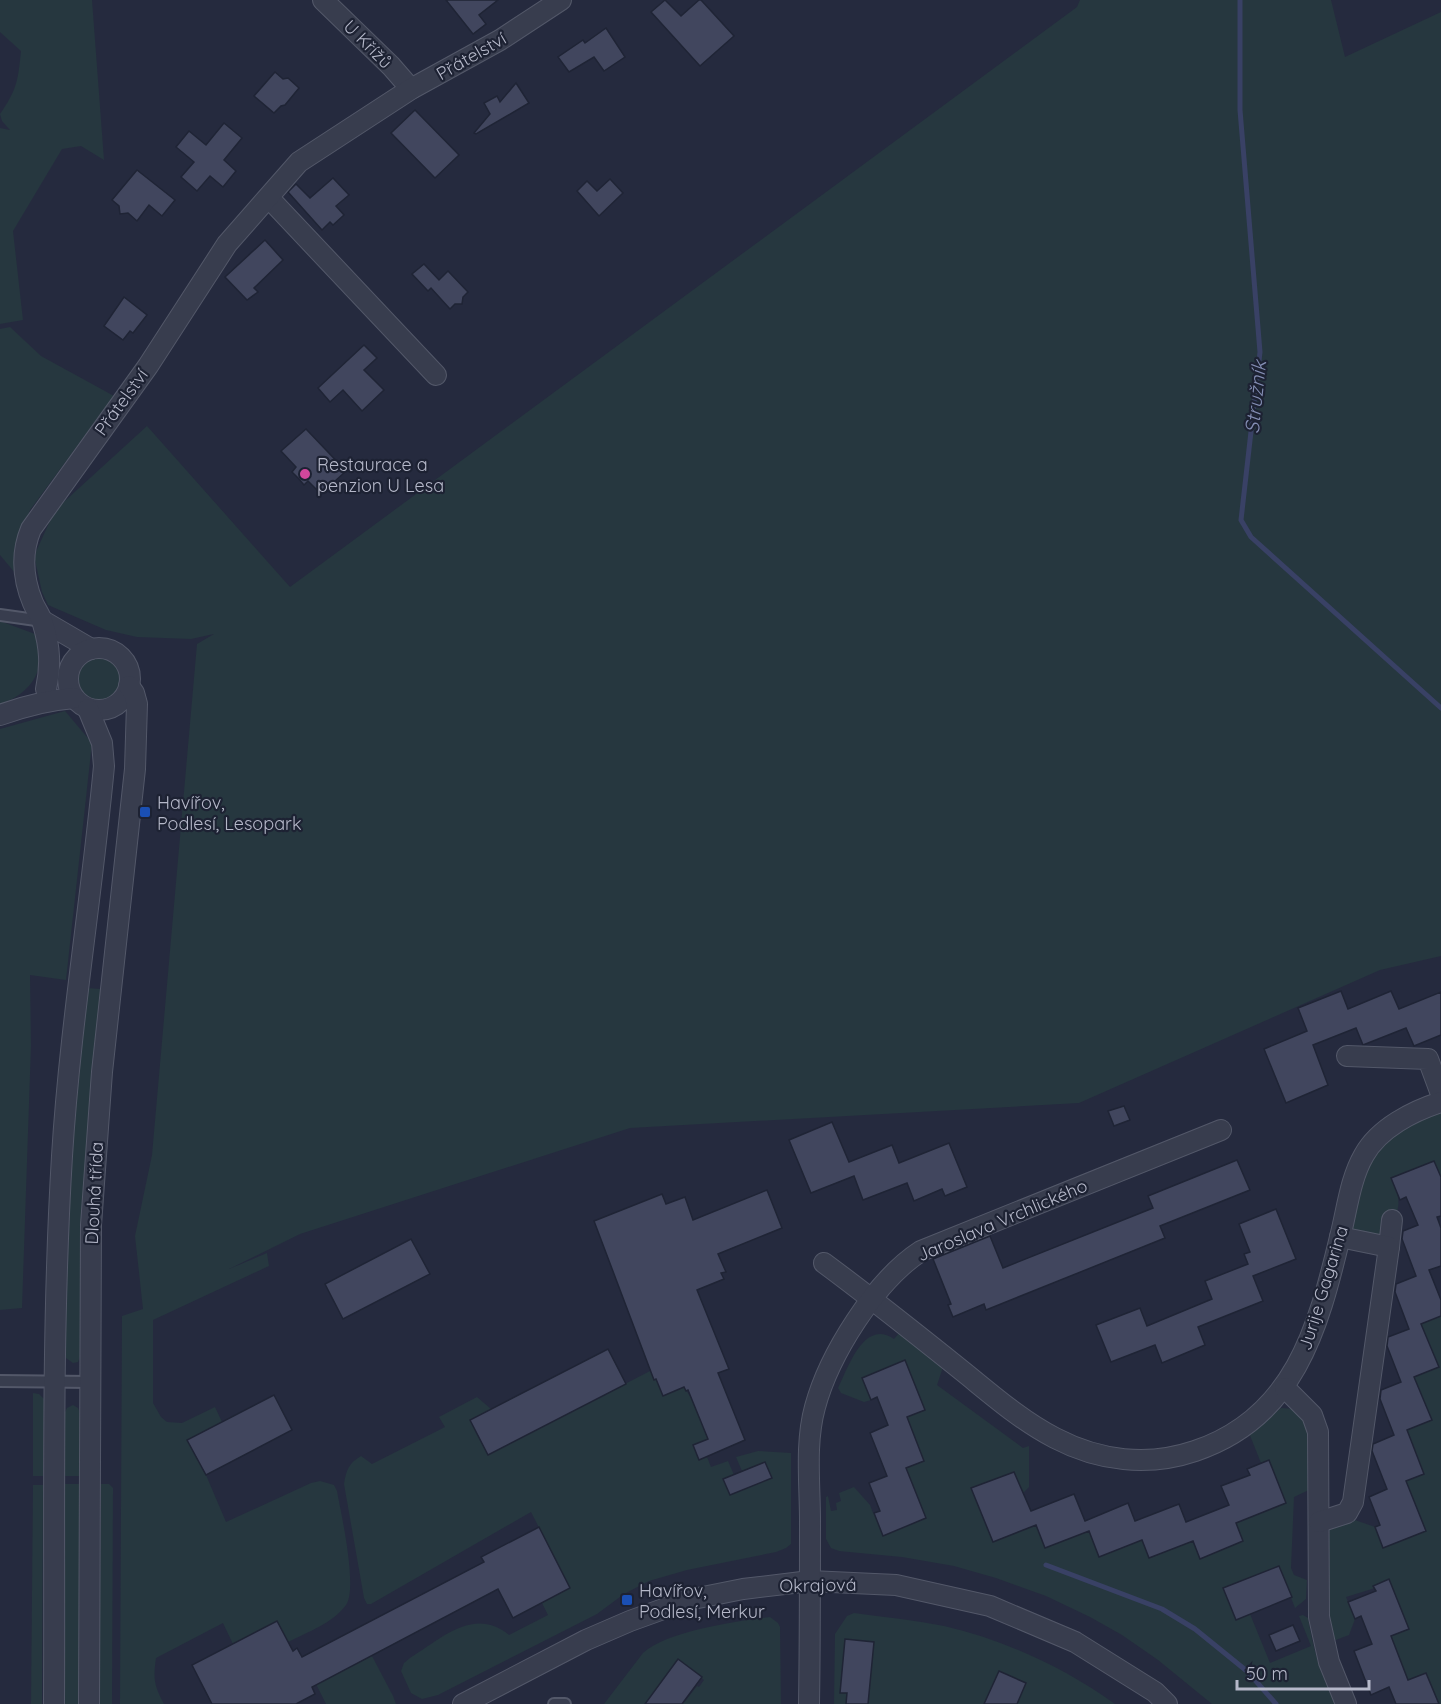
<svg xmlns="http://www.w3.org/2000/svg" width="1441" height="1704" font-family="Quicksand,sans-serif">
  <style>
    .green { fill: #26373f }
    .lines { fill: none; stroke-linecap: round; stroke-linejoin: round }
    .stream { stroke: #394165; stroke-width: 5 }
    .building { fill: #41465e; stroke: #1f2435; stroke-width: 1.5 }
    .lane-casing { stroke: #535869; stroke-width: 14 }
    .street-casing { stroke: #535869; stroke-width: 22 }
    .lane { stroke: #383d4e; stroke-width: 10 }
    .street { stroke: #383d4e; stroke-width: 20 }
    .hotel-dot { fill: #d1479c; stroke: #1d2233; stroke-width: 2 }
    .transit-dot { fill: #1a4fb4; stroke: #1d2233; stroke-width: 2 }
    .labels { text-anchor: middle; dominant-baseline: central; stroke-width: 4.5; stroke-linejoin: round; paint-order: stroke }
    .street-label { font-size: 18px; fill: #b5b8c9; stroke: #1d2233 }
    .poi-label { font-size: 18px; fill: #b5b8c9; stroke: #1d2233; text-anchor: start }
    .water-label { font-size: 20px; font-style: italic; fill: #848eb4; stroke: #1d2233 }
  </style>
  <rect width="100%" height="100%" fill="#252a3e"/>
  <!-- green -->
  <g class="green">
    <path d="M0,0H92L104,160L81,146L62,149L13,231L23,320L0,324V128L10,130L2,121L0,114C17,90 18,80 21,51L0,32Z"/>
    <path d="M1080,0H1331L1345,57L1441,12V956L1380,970L1079,1103L630,1128L300,1234L229,1269L267,1253L269,1266L153,1320V1403L161,1417L167,1422L182,1423L215,1407L222,1422L187,1440L206,1475L226,1522L311,1483L320,1481L334,1485L337,1491C341,1513 358,1588 346,1605C333,1623 308,1632 288,1642L277,1621L233,1644L223,1623L156,1658C153,1679 154,1685 164,1704H120L122,1316L143,1309L135,1236L152,1155L197,644L214,634L191,639L137,637L106,630L48,605L42,592L34,556L55,510L147,426L290,587L1077,7Z"/>
    <path d="M10,327L41,356L114,396L30,510C22,530 15,551 15,573L0,555V329Z"/>
    <path d="M0,621L35,634C50,665 32,694 0,704Z"/>
    <circle cx="99" cy="679" r="21"/>
    <path d="M65,711L92,743L66,980L30,975L31,1045L22,1308L0,1310V729Z"/>
    <path d="M86,988L101,989C88,1112 83,1234 80,1357L78,1362L73,1363L66,1358L65,1350C67,1229 74,1108 86,988Z"/>
    <path d="M1441,1109V1177L1434,1161L1407,1174L1405,1172L1392,1178C1404,1209 1399,1211 1380,1237L1351,1233L1360,1180L1379,1148L1413,1122Z"/>
    <path d="M1441,1316V1704H1439L1426,1673L1408,1680L1391,1636L1409,1629L1389,1579L1374,1585L1375,1588L1346,1597L1355,1619L1349,1635L1333,1641L1327,1637L1325,1532L1355,1520L1375,1527L1383,1548L1426,1531L1406,1481L1424,1474L1407,1430L1431,1420L1414,1377L1439,1367L1421,1324Z"/>
    <path d="M900,1332L943,1367L937,1385L1023,1448L1029,1446V1487L1023,1493L1014,1472L971,1488L993,1542L1036,1525L1045,1548L1089,1531L1099,1557L1142,1540L1150,1558L1193,1541L1200,1559L1243,1541L1236,1523L1286,1503L1269,1460L1261,1463L1249,1433L1281,1408L1295,1409L1308,1421L1311,1489L1294,1497L1291,1568L1294,1575L1307,1580L1306,1599L1295,1608L1279,1566L1223,1588L1236,1619L1250,1614L1270,1663L1311,1646L1299,1616L1303,1615L1308,1618C1313,1648 1321,1677 1336,1704H1212L1158,1660L1122,1635L1090,1617L1046,1596L996,1578L954,1566L902,1557L839,1551L831,1548L826,1539V1497L828,1496L831,1511L837,1510L836,1503L841,1501L839,1493L854,1487L870,1505L873,1513L912,1524L926,1518L906,1468L924,1461L907,1417L924,1410L904,1361L862,1378L871,1400L864,1402L841,1393L838,1388C848,1368 864,1318 894,1339Z"/>
    <path d="M650,1371L654,1379H656L663,1396L684,1387L691,1398L708,1439L699,1460L707,1457L711,1467L728,1461L734,1475L723,1479L730,1495L772,1478L765,1462L742,1471L736,1457L758,1451L791,1453V1544L786,1548L776,1552L687,1570L649,1581L624,1594L597,1614L438,1695L422,1699L411,1693L401,1671L404,1663L410,1658C441,1639 474,1606 509,1635L548,1615L542,1603L570,1588L531,1512L371,1604H367L364,1598L344,1484C346,1470 349,1463 361,1456L372,1464L445,1427L439,1417L477,1397L491,1409L470,1420L488,1455Z"/>
    <path d="M33,1393L39,1394L44,1399L43,1476H33Z"/>
    <path d="M73,1405L78,1408L80,1413V1476H65V1412L67,1408Z"/>
    <path d="M65,1484H80L79,1704H64Z"/>
    <path d="M101,1484H109L113,1488L112,1704H99Z"/>
    <path d="M33,1485H43L42,1704H31Z"/>
    <path d="M854,1613C884,1617 914,1620 944,1626C1005,1640 1065,1668 1115,1704H834L835,1634L847,1616Z"/>
    <path d="M770,1617L778,1623L780,1627L781,1704H683L697,1686L699,1687L704,1680L679,1660L646,1704H604L643,1653C667,1631 737,1621 770,1617Z"/>
    <path d="M372,1656L393,1696L396,1704H326L316,1684Z"/>
  </g>
  <g class="lines">
    <!-- stream -->
    <g class="stream">
      <path d="M1240,0V110L1260,352L1241,520L1251,537L1441,708"/>
      <path d="M1046,1565L1162,1609L1195,1629L1248,1672L1276,1704"/>
    </g>
  </g>
  <!-- building -->
  <g class="building">
    <path d="M446,0H498L479,15L486,24L473,34Z"/>
    <path d="M665,0L681,16L699,0H701L734,36L700,66L651,12Z"/>
    <path d="M606,28L625,57L604,71L594,57L569,72L558,57L583,40L585,43Z"/>
    <path d="M275,72L283,79L288,78L299,88L285,105L281,106L274,113L254,96Z"/>
    <path d="M516,83L529,103L476,134L474,133L490,114L484,103L497,96L500,102Z"/>
    <path d="M415,110L459,155L435,178L391,133Z"/>
    <path d="M224,123L242,138L224,160L236,171L223,187L210,176L197,191L181,177L194,162L176,147L189,131L206,145Z"/>
    <path d="M137,170L175,200L162,216L149,205L137,221L128,213L120,214L119,206L112,200Z"/>
    <path d="M333,178L349,195L336,206L344,215L333,225L330,222L322,230L288,192L296,184L310,198Z"/>
    <path d="M610,179L623,193L599,216L577,191L587,181L597,191Z"/>
    <path d="M265,240L283,260L254,288L258,292L247,300L225,277Z"/>
    <path d="M424,264L439,280L448,271L468,292L463,297L462,304H455L450,309L431,288L428,291L412,274Z"/>
    <path d="M124,297L147,315L133,333L130,331L123,340L104,326Z"/>
    <path d="M364,345L377,358L364,370L384,390L362,411L343,390L330,402L318,388Z"/>
    <path d="M306,429L346,471L321,494L308,481L304,485L299,479L292,472L296,467L281,451Z"/>
    <path d="M1341,991L1348,1009L1391,991L1399,1009L1441,992V1035L1414,1046L1406,1028L1363,1045L1356,1028L1313,1045L1328,1085L1286,1103L1264,1049L1307,1031L1298,1008Z"/>
    <path d="M1124,1106L1130,1120L1114,1126L1108,1111Z"/>
    <path d="M832,1122L849,1162L892,1145L899,1163L949,1143L967,1187L945,1196L942,1189L914,1201L907,1183L863,1200L854,1176L811,1193L789,1140Z"/>
    <path d="M1237,1160L1250,1190L1160,1226L1165,1238L986,1310L984,1304L953,1317L948,1305L951,1304L933,1259L990,1236L1003,1268L1153,1208L1148,1196Z"/>
    <path d="M1434,1161L1441,1177V1216L1437,1217L1441,1228V1266L1429,1270L1441,1300V1316L1421,1324L1439,1367L1414,1377L1432,1420L1407,1430L1424,1474L1406,1481L1426,1531L1383,1548L1375,1527L1380,1525L1369,1497L1387,1489L1372,1451L1373,1444L1394,1435L1380,1399L1381,1390L1401,1382L1387,1346L1388,1337L1409,1329L1395,1292L1396,1284L1416,1276L1402,1239L1403,1231L1418,1225L1406,1197L1400,1200L1391,1178Z"/>
    <path d="M767,1190L782,1228L718,1254L726,1272L721,1273L724,1279L697,1290L729,1369L718,1373L745,1440L699,1460L693,1445L708,1439L688,1390L686,1391L684,1387L663,1396L656,1379L654,1380L594,1221L662,1194L666,1204L685,1197L693,1220Z"/>
    <path d="M1276,1209L1296,1259L1253,1276L1263,1301L1198,1327L1205,1345L1162,1363L1155,1345L1111,1362L1096,1325L1140,1308L1147,1326L1212,1299L1205,1281L1248,1264L1244,1254L1250,1252L1239,1224Z"/>
    <path d="M411,1239L430,1274L343,1319L325,1284Z"/>
    <path d="M608,1349L626,1384L488,1455L470,1420Z"/>
    <path d="M905,1360L925,1410L907,1417L924,1461L906,1468L926,1518L883,1536L874,1513L880,1511L869,1483L887,1476L870,1433L888,1425L877,1397L871,1400L862,1378Z"/>
    <path d="M274,1395L292,1430L206,1475L187,1440Z"/>
    <path d="M1269,1460L1286,1503L1236,1523L1243,1541L1200,1559L1193,1541L1149,1558L1142,1540L1099,1557L1089,1531L1045,1548L1036,1525L993,1542L971,1488L1014,1472L1031,1511L1074,1494L1085,1521L1128,1503L1135,1521L1179,1504L1186,1522L1229,1505L1221,1486L1250,1475L1247,1469Z"/>
    <path d="M765,1462L772,1478L730,1495L723,1479Z"/>
    <path d="M539,1527L570,1588L513,1618L498,1589L312,1687L315,1694L296,1704H212L192,1665L277,1621L293,1651L297,1648L302,1657L484,1562L481,1557Z"/>
    <path d="M1279,1566L1292,1597L1236,1620L1223,1588Z"/>
    <path d="M1389,1579L1409,1629L1391,1636L1408,1680L1426,1673L1439,1704H1396L1389,1687L1371,1695L1354,1651L1372,1644L1361,1616L1355,1619L1348,1602L1376,1591L1373,1586Z"/>
    <path d="M1293,1625L1300,1641L1276,1651L1269,1635Z"/>
    <path d="M845,1639L874,1642L868,1704H846L847,1693H840Z"/>
    <path d="M678,1659L702,1677L682,1704H645Z"/>
    <path d="M999,1671L1026,1683L1017,1704H984Z"/>
  </g>
  <g class="lines">
    <!-- lane casing -->
    <g class="lane-casing">
      <g id="lane">
        <path d="M0,615L43,621"/>
        <path d="M0,1381L90,1382"/>
        <path d="M554,1704H565"/>
      </g>
    </g>
    <!-- street casing -->
    <g class="street-casing">
      <g id="street">
        <path d="M323,0L391,66L411,89"/>
        <path d="M269,198L436,375"/>
        <path d="M43,621L91,649"/>
        <circle cx="99" cy="679" r="31"/>
        <path d="M46,689C51,666 50,647 43,624C41,616 36,610 33,603C23,579 21,553 31,529L148,366L227,244L299,162L411,89L500,40L561,0"/>
        <path d="M0,715C25,706 47,700 74,698"/>
        <path d="M1347,1056L1428,1059L1441,1094"/>
        <path d="M1389,1247L1392,1220"/>
        <path d="M824,1263C870,1297 915,1333 960,1369C990,1393 1020,1420 1055,1438C1099,1461 1148,1467 1195,1451C1294,1418 1318,1329 1340,1237C1347,1210 1350,1179 1364,1155C1379,1128 1413,1111 1441,1102"/>
        <path d="M1285,1388L1312,1415L1318,1432L1319,1617L1329,1662L1346,1704"/>
        <path d="M1319,1522L1347,1513L1353,1502L1389,1247L1340,1237"/>
        <path d="M54,1704C55,1522 51,1338 62,1156C70,1025 92,896 104,766L102,743L88,709"/>
        <path d="M89,1704L91,1225L102,1072L135,769L137,704L134,693L129,686"/>
        <path d="M463,1704L586,1640L630,1621L688,1600L743,1589L810,1581L896,1585L990,1606L1075,1642L1155,1692L1167,1704"/>
        <path d="M809,1704C810,1643 810,1582 810,1521C810,1484 805,1443 815,1407C829,1355 875,1281 921,1251L1221,1130"/>
      </g>
    </g>
    <!-- lane -->
    <use href="#lane" class="lane"/>
    <!-- street -->
    <use href="#street" class="street"/>
  </g>
  <!-- markers -->
  <circle class="hotel-dot" cx="305" cy="474" r="6"/>
  <g class="transit-dot">
    <rect x="139" y="806" width="12" height="12" rx="3"/>
    <rect x="621" y="1594" width="12" height="12" rx="3"/>
  </g>
  <g class="labels">
    <!-- street labels -->
    <g class="street-label">
      <text transform="translate(368 44) rotate(45)">U Křížů</text>
      <text transform="translate(471 56) rotate(-30)">Přátelství</text>
      <text transform="translate(121 402) rotate(-54)">Přátelství</text>
      <text transform="translate(94 1193) rotate(-87)">Dlouhá třída</text>
      <text transform="translate(1002 1220) rotate(-23)">Jaroslava Vrchlického</text>
      <text transform="translate(1323 1288) rotate(-73)">Jurije Gagarina</text>
      <text transform="translate(818 1585) rotate(-1)">Okrajová</text>
    </g>
    <!-- poi labels -->
    <g class="poi-label">
      <text x="317" y="464">Restaurace a<tspan x="317" dy="21">penzion U Lesa</tspan></text>
      <text x="157" y="802">Havířov,<tspan x="157" dy="21">Podlesí, Lesopark</tspan></text>
      <text x="639" y="1590">Havířov,<tspan x="639" dy="21">Podlesí, Merkur</tspan></text>
    </g>
    <!-- water labels -->
    <g class="water-label">
      <text transform="translate(1255 397) rotate(-84)">Stružník</text>
    </g>
  </g>
  <!-- scale -->
  <path d="M1237 1680v9h132v-9" fill="none" stroke="#b5b8c9" stroke-width="3"/>
  <text x="1246" y="1680" font-size="18" fill="#b5b8c9" stroke="#1d2233" stroke-width="4.5" paint-order="stroke">50 m</text>
</svg>
